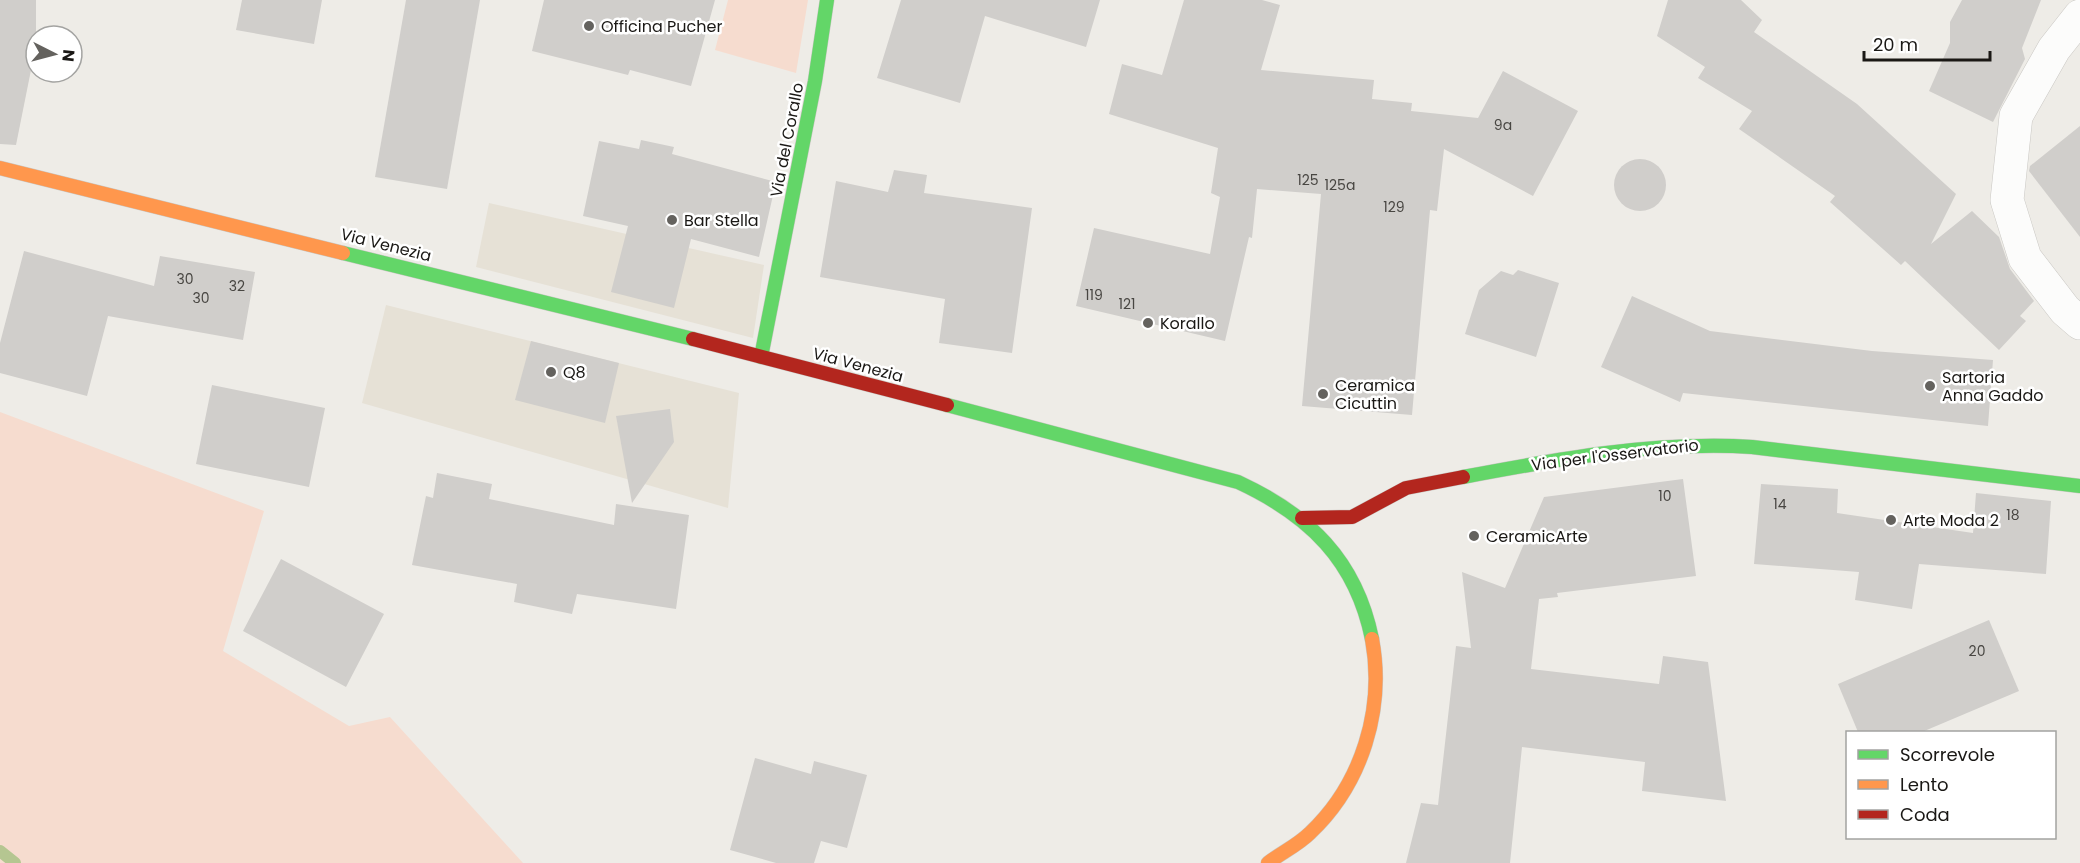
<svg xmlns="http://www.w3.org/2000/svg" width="2080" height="863" font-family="Poppins,sans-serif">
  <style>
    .built { fill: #e6e1d6 }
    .green { fill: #f6dccf }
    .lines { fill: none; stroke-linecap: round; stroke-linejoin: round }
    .stream { stroke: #b5c691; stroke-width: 12 }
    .building { fill: #d0cecb }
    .street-casing { stroke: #c9c7c3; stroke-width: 34 }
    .fast-casing { stroke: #c9c7c3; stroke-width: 15 }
    .slow-casing { stroke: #c9c7c3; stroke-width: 15 }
    .jam-casing { stroke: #c9c7c3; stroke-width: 15 }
    .street { stroke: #fcfcfb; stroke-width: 33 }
    .fast { stroke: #63d668; stroke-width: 14 }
    .slow { stroke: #ff974d; stroke-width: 14 }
    .jam { stroke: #b3261e; stroke-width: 14 }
    .poi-dot { fill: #64625e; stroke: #fff; stroke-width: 2 }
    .labels { text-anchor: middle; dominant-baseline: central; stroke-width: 5; stroke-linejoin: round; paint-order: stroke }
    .number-label { font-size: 14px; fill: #484642 }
    .poi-label { font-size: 16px; fill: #1a1815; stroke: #fff; text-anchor: start }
    .street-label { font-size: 16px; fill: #1a1815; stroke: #fff }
  </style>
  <rect width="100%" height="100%" fill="#eeece7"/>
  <!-- built -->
  <g class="built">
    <path d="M489,203L764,265L753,338L476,267Z"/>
    <path d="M386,305L739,393L728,508L362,403Z"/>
  </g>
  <!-- green -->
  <g class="green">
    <path d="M728,0H808L796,73L715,50Z"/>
    <path d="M0,412L264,511L223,651L349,726L390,717L523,863H0Z"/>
  </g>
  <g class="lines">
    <!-- stream -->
    <path class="stream" d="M0,851L15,863"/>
  </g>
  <!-- building -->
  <g class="building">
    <path d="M0,0H36V45L16,145L0,144Z"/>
    <path d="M242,0H322L314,44L236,30Z"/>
    <path d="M406,0H480L447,189L375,177Z"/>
    <path d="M544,0H715L691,86L630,70L628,75L532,51Z"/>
    <path d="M901,0H1100L1086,47L985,16L960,103L877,78Z"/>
    <path d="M1184,0H1262L1280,5L1261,70L1374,80L1372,99L1412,103L1411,111L1478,118L1503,71L1578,111L1533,196L1444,149L1437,211L1430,210L1412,415L1302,406L1321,194L1257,189L1252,238L1249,237L1225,341L1076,306L1094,228L1210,254L1220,197L1211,193L1218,148L1109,114L1122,64L1162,75Z"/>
    <path d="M1668,0H1741L1762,20L1754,32L1857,104L1956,194L1931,244L1972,211L1999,237L2010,269L2034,301L2020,316L2026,321L1999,350L1905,261L1901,265L1830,202L1835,196L1739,129L1752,111L1698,78L1705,67L1657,36Z"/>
    <path d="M1962,0H2041L2022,48L2025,59L1993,122L1929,91L1950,43V22Z"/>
    <path d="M2080,126V237L2029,171L2030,166Z"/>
    <path d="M641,140L674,147L672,154L776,182L759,257L691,239L674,308L611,292L628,226L583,216L599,141L639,149Z"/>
    <circle cx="1640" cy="185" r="26"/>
    <path d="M894,170L927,175L924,193L1032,208L1012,353L939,343L945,299L820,277L836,181L888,192Z"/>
    <path d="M24,251L154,286L160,256L255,272L243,340L108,316L87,396L0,373V343Z"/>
    <path d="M1518,270L1559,283L1536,357L1465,334L1479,290L1501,271L1513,275Z"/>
    <path d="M1632,296L1710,331L1872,351L1993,360L1988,426L1683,393L1680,402L1601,367Z"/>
    <path d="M531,341L619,363L605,423L515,400Z"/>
    <path d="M212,385L325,408L309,487L196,464Z"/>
    <path d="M670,409L674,442L632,503L616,416Z"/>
    <path d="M437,473L492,484L489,499L614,525L616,504L689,515L676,609L577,594L572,614L514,602L517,584L412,565L426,496L433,498Z"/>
    <path d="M1683,479L1696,576L1557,593L1558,597L1539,599L1531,669L1659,684L1663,656L1708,662L1726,801L1642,791L1645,762L1522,747L1510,863H1406L1421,803L1438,805L1456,646L1471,648L1462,572L1505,588L1544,497Z"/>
    <path d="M1761,484L1838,489L1837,513L1973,533L1976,493L2051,501L2046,574L1919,564L1912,609L1855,600L1859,572L1754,564Z"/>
    <path d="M281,559L384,614L346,687L243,631Z"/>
    <path d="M1989,620L2019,691L1922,732H1858L1838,684Z"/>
    <path d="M755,758L811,774L814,761L867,775L847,848L821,841L814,863H776L730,850Z"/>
  </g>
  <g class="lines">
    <!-- street casing -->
    <g class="street-casing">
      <path id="street" d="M2080,16L2054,49L2016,116L2007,200L2025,258L2065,310L2080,323"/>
    </g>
    <!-- fast casing -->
    <g class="fast-casing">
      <g id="fast">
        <path d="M343,253L693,339"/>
        <path d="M761,357L815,81L827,0"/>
        <path d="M947,405L1238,482C1309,515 1356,560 1372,639"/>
        <path d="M1463,477C1558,459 1655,441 1752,447L2080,486"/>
      </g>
    </g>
    <!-- slow casing -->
    <g class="slow-casing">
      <g id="slow">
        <path d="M0,168L343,253"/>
        <path d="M1268,863C1281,853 1298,845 1310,833C1362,784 1385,709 1372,639"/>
      </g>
    </g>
    <!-- jam casing -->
    <g class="jam-casing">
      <g id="jam">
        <path d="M693,339L947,405"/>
        <path d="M1302,518L1352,517L1406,488L1463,477"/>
      </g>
    </g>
    <!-- street -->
    <use href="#street" class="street"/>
    <!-- fast -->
    <use href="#fast" class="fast"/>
    <!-- slow -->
    <use href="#slow" class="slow"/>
    <!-- jam -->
    <use href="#jam" class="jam"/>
  </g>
  <!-- markers -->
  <g class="poi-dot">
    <circle cx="589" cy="26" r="6"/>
    <circle cx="672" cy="220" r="6"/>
    <circle cx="1148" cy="323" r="6"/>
    <circle cx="551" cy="372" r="6"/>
    <circle cx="1930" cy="386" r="6"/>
    <circle cx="1323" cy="394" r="6"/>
    <circle cx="1891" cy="520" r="6"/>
    <circle cx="1474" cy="536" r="6"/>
  </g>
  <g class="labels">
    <!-- number labels -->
    <g class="number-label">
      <text x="1503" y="125">9a</text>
      <text x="1308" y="180">125</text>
      <text x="1340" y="185">125a</text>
      <text x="1394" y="207">129</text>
      <text x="185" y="279">30</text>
      <text x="237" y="286">32</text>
      <text x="1094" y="295">119</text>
      <text x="201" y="298">30</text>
      <text x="1127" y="304">121</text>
      <text x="1665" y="496">10</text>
      <text x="1780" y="504">14</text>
      <text x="2013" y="515">18</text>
      <text x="1977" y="651">20</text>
    </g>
    <!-- poi labels -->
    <g class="poi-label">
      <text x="601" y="26">Officina Pucher</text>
      <text x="684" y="220">Bar Stella</text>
      <text x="1160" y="323">Korallo</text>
      <text x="563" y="372">Q8</text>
      <text x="1942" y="377">Sartoria<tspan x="1942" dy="18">Anna Gaddo</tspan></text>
      <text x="1335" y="385">Ceramica<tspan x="1335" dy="18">Cicuttin</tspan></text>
      <text x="1903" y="520">Arte Moda 2</text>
      <text x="1486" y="536">CeramicArte</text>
    </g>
    <!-- street labels -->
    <g class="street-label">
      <text transform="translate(787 140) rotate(-79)">Via del Corallo</text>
      <text transform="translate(386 245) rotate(14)">Via Venezia</text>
      <text transform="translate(858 365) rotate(15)">Via Venezia</text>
      <text transform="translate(1615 455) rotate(-7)">Via per l'Osservatorio</text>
    </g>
  </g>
  <!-- legend -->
  <rect x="1846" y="731" width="210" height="108" fill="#ffffff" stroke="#a3a3a1" stroke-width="1.5"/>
  <rect x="1858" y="750" width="30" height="9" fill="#63d668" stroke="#a3a3a1" stroke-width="1.5"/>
  <text x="1900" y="761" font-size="18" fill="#1a1815">Scorrevole</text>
  <rect x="1858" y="780" width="30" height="9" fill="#ff974d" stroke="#a3a3a1" stroke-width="1.5"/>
  <text x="1900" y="791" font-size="18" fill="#1a1815">Lento</text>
  <rect x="1858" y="810" width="30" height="9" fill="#b3261e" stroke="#a3a3a1" stroke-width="1.5"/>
  <text x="1900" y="821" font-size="18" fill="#1a1815">Coda</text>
  <!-- north arrow -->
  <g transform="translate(54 54) rotate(96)"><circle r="28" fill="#ffffff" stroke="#a3a3a1" stroke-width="1.5"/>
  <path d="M0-4.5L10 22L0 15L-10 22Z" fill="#64625e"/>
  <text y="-9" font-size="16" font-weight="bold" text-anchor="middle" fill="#1a1815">N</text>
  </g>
  <!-- scale -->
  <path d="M1864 51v9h126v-9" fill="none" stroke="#1a1815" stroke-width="3"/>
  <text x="1873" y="51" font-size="18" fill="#1a1815" stroke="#ffffff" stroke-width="4.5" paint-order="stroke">20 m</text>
</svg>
